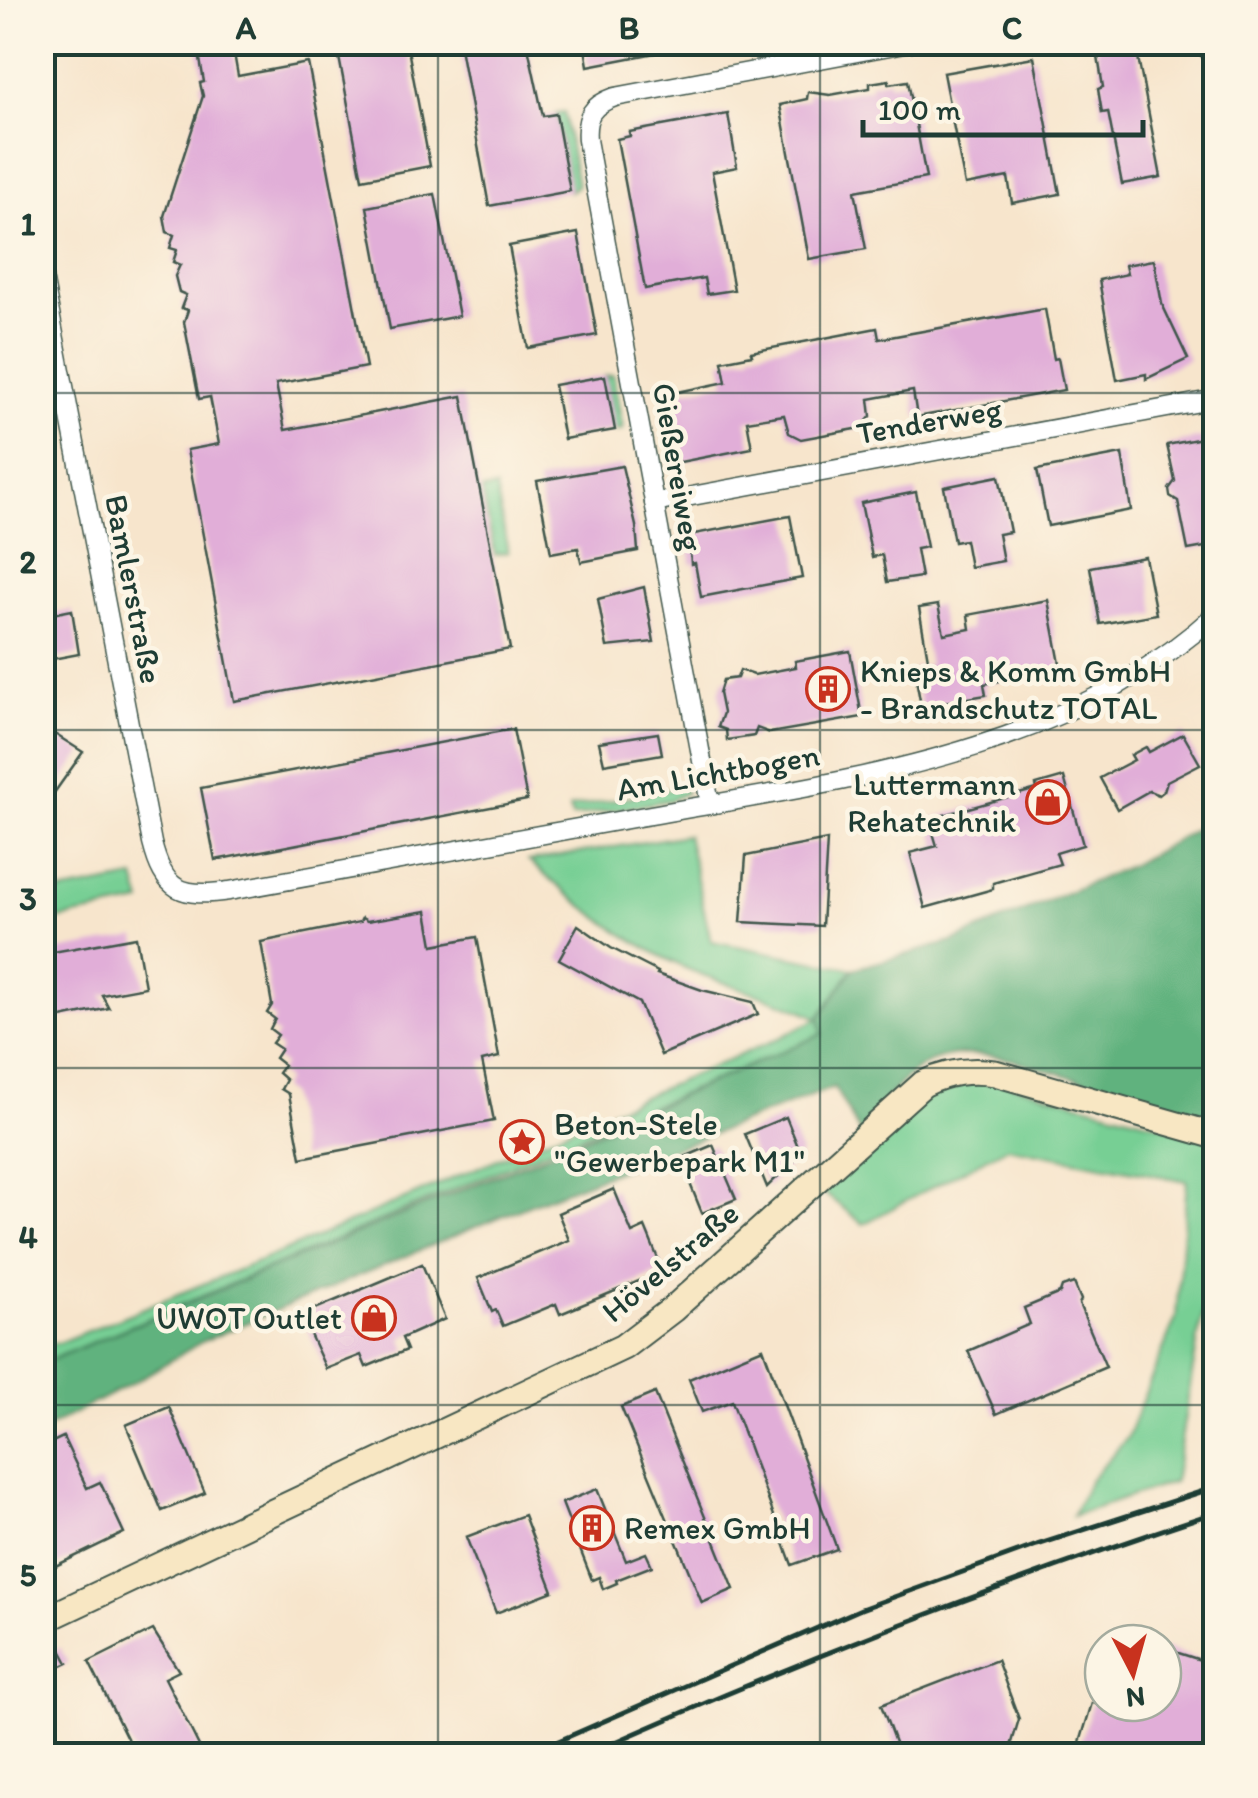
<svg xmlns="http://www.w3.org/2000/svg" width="1258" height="1798" font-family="Itim,sans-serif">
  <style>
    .green { fill: #77cf94; stroke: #4b8664; stroke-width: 2.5 }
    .forest { fill: #61b27e; stroke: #407859; stroke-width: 2.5 }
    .building { fill: #e1aed8 }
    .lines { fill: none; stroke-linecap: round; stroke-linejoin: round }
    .minor-casing { stroke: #3f564b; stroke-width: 21 }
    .secondary-casing { stroke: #3f564b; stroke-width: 29 }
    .minor { stroke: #fff; stroke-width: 18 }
    .secondary { stroke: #f8e7c3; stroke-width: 25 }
    .rail { stroke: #1f3d34; stroke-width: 5 }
    .grid { fill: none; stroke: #1f3d34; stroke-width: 2.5; stroke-opacity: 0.55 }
    .labels { text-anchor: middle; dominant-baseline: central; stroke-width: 9; stroke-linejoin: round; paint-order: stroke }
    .street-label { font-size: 32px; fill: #1f3d34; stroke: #fcf5e5 }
    .poi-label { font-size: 32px; fill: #1f3d34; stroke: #fcf5e5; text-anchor: start }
    .neatline { fill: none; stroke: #1f3d34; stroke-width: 4 }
    .grid-label { font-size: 32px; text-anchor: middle; font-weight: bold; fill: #1f3d34 }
  </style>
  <rect width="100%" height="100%" fill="#fcf5e5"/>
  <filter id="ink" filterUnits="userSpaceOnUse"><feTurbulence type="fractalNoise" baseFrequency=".01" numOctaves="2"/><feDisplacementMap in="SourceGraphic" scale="20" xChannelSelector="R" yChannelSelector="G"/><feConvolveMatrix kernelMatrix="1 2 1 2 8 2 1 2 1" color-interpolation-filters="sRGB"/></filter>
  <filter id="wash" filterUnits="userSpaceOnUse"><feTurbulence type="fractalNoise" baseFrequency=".0048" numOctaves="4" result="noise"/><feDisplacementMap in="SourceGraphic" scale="40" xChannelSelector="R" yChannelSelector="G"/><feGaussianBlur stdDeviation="2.25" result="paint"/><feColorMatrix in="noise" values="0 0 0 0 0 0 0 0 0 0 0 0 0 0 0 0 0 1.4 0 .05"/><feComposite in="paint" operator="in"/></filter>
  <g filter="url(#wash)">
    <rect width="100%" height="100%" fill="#f7e5cc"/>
    <!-- green -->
    <g class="green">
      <path d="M564,113L577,186L570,191L556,114Z"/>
      <path d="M613,375L623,429L615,431L605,376Z"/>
      <path d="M496,488L508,552L495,555L482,490Z"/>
      <path d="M684,787L686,793L670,800L572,817L570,808Z"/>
      <path d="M687,835L711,941L853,969L819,1017L823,1034L43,1363V1344L58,1343L277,1254L777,1039L818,1018C775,996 725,986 681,966C623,939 576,903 529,861Z"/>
      <path d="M135,878L142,903L43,922V895Z"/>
      <path d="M968,1073L1215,1139V1264L1200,1326L1174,1482L1072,1516L1090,1480L1127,1438L1176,1318L1187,1181L1007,1147L863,1224L815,1186L925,1087Z"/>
    </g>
    <!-- forest -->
    <path class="forest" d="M1215,818V1118L1013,1060C929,1042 906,1069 861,1135L834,1087L533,1203L203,1341L138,1380L43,1430V1363L539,1158L822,1034L819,1018L853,969L952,942L1132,865Z"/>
    <g id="blocks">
      <!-- building -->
      <g class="building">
        <path d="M197,42H232L238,76L308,63L366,367L276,384L285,430L462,396L510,649L234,701L187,450L219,444L210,397L199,399L184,322L188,310L181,308L186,295L179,292L175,276L180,265L173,262L177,250L170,248L174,235L167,232L164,216L203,96L200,83L204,82Z"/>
        <path d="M459,42H527L543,116L556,114L570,191L489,206Z"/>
        <path d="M584,42H670L671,50L588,66Z"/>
        <path d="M1110,42H1135L1161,177L1122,184L1108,112L1102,113L1098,89L1103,87L1096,45Z"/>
        <path d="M407,44L430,166L362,179L339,57Z"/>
        <path d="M1034,57L1060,194L1012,203L1008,177L965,185L943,73Z"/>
        <path d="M889,80V84L908,81L926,178L855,191L866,249L809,259L780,105L807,99L808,92L830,95L870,88V83Z"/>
        <path d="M728,114L737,167L712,172L734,290L707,294L704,278L645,289L617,139L630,136L629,132Z"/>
        <path d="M435,194L459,316L390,329L367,207Z"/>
        <path d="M578,233L597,335L528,348L509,246Z"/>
        <path d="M1154,260L1162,304L1188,359L1146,379V374L1117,380L1099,280L1127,274L1125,265Z"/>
        <path d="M1045,309L1054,359L1058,358L1064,390L917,417L913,391L869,399L871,416L861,428L801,439L789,433L784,415L747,421L752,448L675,463L663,395L726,382L722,361L752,355L751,352L877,328L879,339Z"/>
        <path d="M605,376L615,430L564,439L554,385Z"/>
        <path d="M1202,438L1210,476L1216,475V493H1213L1216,545L1188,550L1178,501L1170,496L1169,489L1175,481L1167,445Z"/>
        <path d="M1122,454L1131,510L1048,526L1037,470Z"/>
        <path d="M622,466L636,526L638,551L581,562L578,548L551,553L537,481Z"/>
        <path d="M999,476L1010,532L998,534L1003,561L970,567L965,540L954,542L944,487Z"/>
        <path d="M916,492L927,547L916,549L921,577L887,582L882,555L872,557L861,503Z"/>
        <path d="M790,516L802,578L701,597L695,563L691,564L689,535Z"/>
        <path d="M1145,557L1156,614L1100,624L1090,567Z"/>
        <path d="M644,587L654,642L607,647L598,599Z"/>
        <path d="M1048,600L1061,669L984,684L986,695L921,706L914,668L929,665L919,608L938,605L944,634L970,629L968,615Z"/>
        <path d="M72,610L79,654L42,661V616Z"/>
        <path d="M850,651L862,717L770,733L757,728L754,736L727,740L726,730L718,727L723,713L719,693L723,680L737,678L740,670L754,675L796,667L795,661Z"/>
        <path d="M42,726L83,752L42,810Z"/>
        <path d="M513,729L527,800L215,860L201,788Z"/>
        <path d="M658,733L662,754L604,764L599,742Z"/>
        <path d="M1183,734L1200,764L1167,781L1164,791L1159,795L1149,791L1117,809L1100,778L1134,760L1131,755L1146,747L1149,752Z"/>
        <path d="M1064,777L1083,845L1056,853L1060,864L993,883V889L925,908L910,853L937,846L929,819L1037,789L1036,785Z"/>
        <path d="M827,840L822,926L741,922L746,856Z"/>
        <path d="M427,911L433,945L477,937L499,1057L482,1061L494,1121L301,1158L289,1094L281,1089L286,1080L278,1073L284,1065L275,1058L281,1049L272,1043L278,1035L270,1029L275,1019L267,1013L272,1005L261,942L360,922L362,918L367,921Z"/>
        <path d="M578,925L611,948L658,972L657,974L702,990L753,1002L758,1014L661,1055L639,1003L559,959Z"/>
        <path d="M136,937L145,987L102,995L109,1008L42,1022V954Z"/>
        <path d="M786,1117L801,1154L767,1187L745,1134Z"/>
        <path d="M713,1145L736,1199L702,1213L680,1159Z"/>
        <path d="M614,1189L632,1233L645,1227L663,1271L560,1314L556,1304L503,1326L496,1310L492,1312L478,1278L569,1240L558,1213Z"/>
        <path d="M422,1264L445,1319L402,1338L407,1350L366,1367L361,1355L326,1369L301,1315Z"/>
        <path d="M1074,1283L1081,1300L1079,1304L1106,1367L996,1414L968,1351L1030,1324L1024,1308L1060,1293L1062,1287Z"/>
        <path d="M763,1348L837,1549L792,1565L732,1401L702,1412L689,1379Z"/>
        <path d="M655,1393L734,1589L702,1603L621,1407Z"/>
        <path d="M169,1407L205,1493L162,1511L126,1425Z"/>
        <path d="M63,1437L87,1488L100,1482L124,1533L47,1570L42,1561V1447Z"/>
        <path d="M597,1489L626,1561L646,1553L652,1566L616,1580L617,1583L603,1589L599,1577L592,1580L562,1503Z"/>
        <path d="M524,1515L553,1591L496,1613L466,1537Z"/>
        <path d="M153,1630L179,1671L165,1678L204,1756H136L89,1662Z"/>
        <path d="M60,1648L68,1663L42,1675V1657Z"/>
        <path d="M1163,1648L1216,1665V1756H1076L1092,1703H1163Z"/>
        <path d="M997,1660L1019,1719L1008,1756H900L881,1705Z"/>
      </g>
    </g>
  </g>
  <g filter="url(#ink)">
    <use href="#blocks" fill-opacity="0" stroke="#3f564b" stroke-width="2.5"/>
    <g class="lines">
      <!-- minor casing -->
      <g class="minor-casing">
        <g id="minor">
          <path d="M1202,42L1216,60"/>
          <path d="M42,272L152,843C164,891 181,898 229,891C366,867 502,841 639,817C839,781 1059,758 1216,614"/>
          <path d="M654,503L1216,399"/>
          <path d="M710,804L587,140C585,116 592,105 615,97L911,42"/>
        </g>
      </g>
      <!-- secondary casing -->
      <g class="secondary-casing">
        <path id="secondary" d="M42,1621L623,1347L673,1309L923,1084C947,1072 969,1069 995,1073L1216,1136"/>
      </g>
      <!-- minor -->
      <use href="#minor" class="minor"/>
      <!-- secondary -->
      <use href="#secondary" class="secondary"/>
      <!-- rail -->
      <g class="rail">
        <path d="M524,1756L861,1609L1037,1545L1216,1487"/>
        <path d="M584,1756C791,1663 1001,1583 1216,1512"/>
      </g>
    </g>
  </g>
  <!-- grid -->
  <path class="grid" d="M438,42V1756M820,42V1756M42,393H1216M42,730H1216M42,1068H1216M42,1405H1216"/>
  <!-- icons -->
  <defs>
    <g id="building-ring" transform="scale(2.25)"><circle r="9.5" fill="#fcf5e5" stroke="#c8321e" stroke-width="1.5"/><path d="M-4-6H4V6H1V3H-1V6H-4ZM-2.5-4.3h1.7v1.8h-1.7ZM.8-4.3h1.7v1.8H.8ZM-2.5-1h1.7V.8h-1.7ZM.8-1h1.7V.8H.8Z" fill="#c8321e"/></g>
    <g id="shop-ring" transform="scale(2.25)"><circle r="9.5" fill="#fcf5e5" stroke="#c8321e" stroke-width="1.5"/><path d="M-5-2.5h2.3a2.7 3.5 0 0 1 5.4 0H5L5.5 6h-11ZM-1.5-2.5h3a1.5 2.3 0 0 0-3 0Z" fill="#c8321e"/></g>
    <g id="sight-ring" transform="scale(2.25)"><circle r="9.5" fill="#fcf5e5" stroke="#c8321e" stroke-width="1.5"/><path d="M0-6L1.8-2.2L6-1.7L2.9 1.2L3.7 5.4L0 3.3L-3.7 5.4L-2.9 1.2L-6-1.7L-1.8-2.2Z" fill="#c8321e"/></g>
  </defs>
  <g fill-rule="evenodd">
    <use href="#building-ring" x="828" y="689"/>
    <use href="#shop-ring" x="1048" y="802"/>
    <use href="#sight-ring" x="522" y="1142"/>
    <use href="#shop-ring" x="374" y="1318"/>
    <use href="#building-ring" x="592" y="1528"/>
  </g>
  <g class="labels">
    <!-- street labels -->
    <g class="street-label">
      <text transform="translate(929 421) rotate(-10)">Tenderweg</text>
      <text transform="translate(678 467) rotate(80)">Gießereiweg</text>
      <text transform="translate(134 589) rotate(79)">Bamlerstraße</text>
      <text transform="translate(718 772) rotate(-10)">Am Lichtbogen</text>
      <text transform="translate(670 1262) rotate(-40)">Hövelstraße</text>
    </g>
    <!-- poi labels -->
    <g class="poi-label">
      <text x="860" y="671">Knieps &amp; Komm GmbH<tspan x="860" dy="37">- Brandschutz TOTAL</tspan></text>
      <text x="1016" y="784" text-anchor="end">Luttermann<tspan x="1016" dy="37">Rehatechnik</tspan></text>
      <text x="554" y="1124">Beton-Stele<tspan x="554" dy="37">"Gewerbepark M1"</tspan></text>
      <text x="342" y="1318" text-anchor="end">UWOT Outlet</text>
      <text x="624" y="1528">Remex GmbH</text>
    </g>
  </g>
  <!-- margin -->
  <rect width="1258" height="1798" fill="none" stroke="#fcf5e5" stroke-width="110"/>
  <!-- north arrow -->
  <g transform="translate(1133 1673) rotate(174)"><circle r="48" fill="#fcf5e5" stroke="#a4ab9e" stroke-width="2.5"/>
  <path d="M0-8L18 38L0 25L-18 38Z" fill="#c8321e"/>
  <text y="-15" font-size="28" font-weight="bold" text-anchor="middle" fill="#1f3d34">N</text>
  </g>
  <!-- scale -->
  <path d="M863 120v15h280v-15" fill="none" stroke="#1f3d34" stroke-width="5"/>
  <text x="878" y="120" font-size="30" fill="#1f3d34" stroke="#fcf5e5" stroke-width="8" paint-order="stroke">100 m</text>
  <rect x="55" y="55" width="1148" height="1688" class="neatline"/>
  <g class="grid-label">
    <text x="246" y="39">A</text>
    <text x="629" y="39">B</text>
    <text x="1012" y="39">C</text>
    <text x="28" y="235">1</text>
    <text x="28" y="573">2</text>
    <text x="28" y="910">3</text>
    <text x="28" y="1248">4</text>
    <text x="28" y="1586">5</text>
  </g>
</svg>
